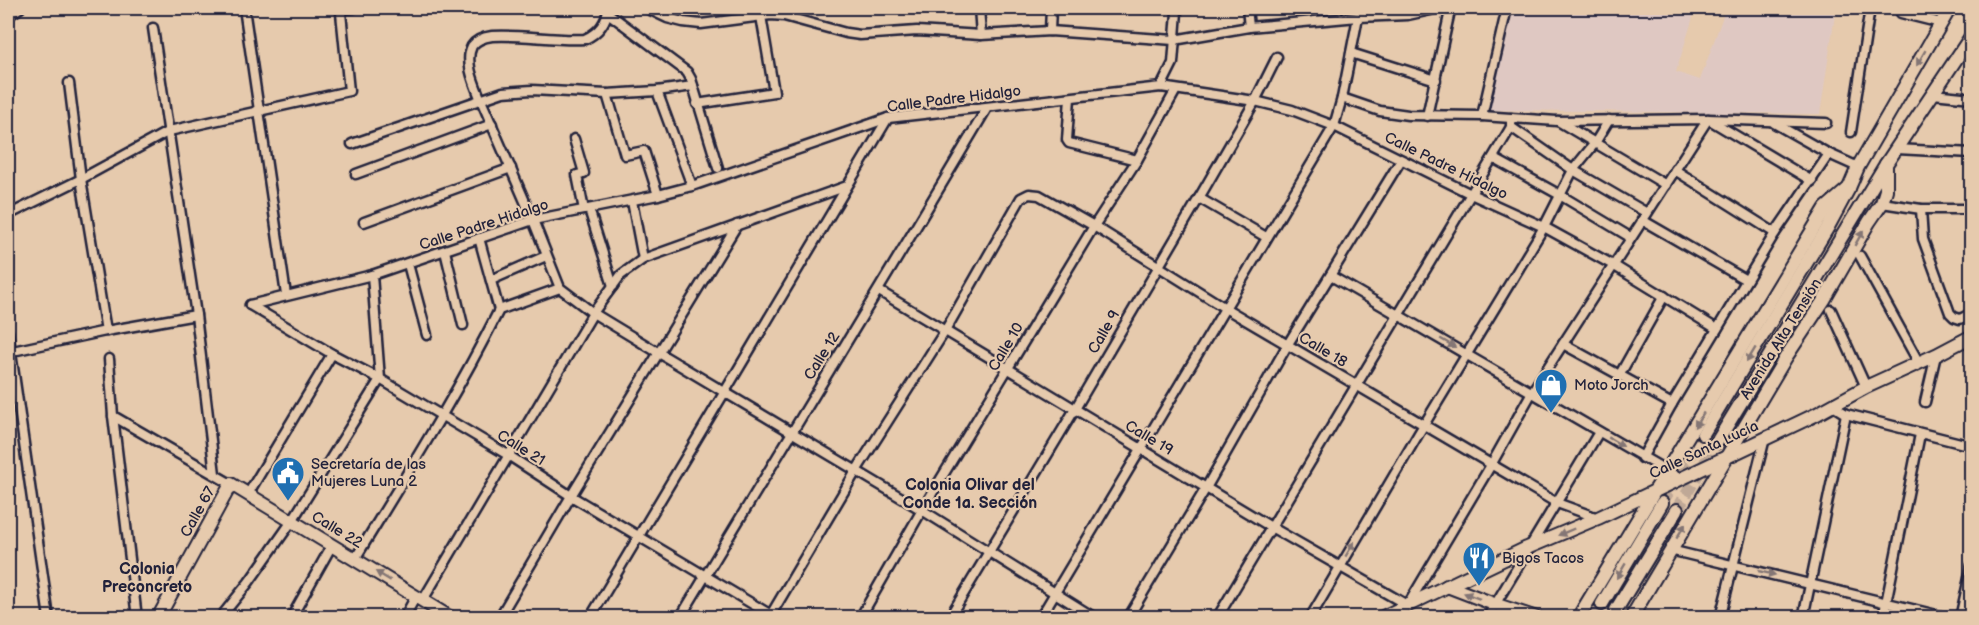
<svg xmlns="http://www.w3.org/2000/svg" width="1979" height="625" font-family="'Balsamiq Sans',sans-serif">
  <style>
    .built { fill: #dfc8c2 }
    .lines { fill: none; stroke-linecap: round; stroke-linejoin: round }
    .secondary-tunnel { stroke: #bfa896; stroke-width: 12; stroke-dasharray: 12 6; stroke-linecap: butt }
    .street-casing { stroke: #22223b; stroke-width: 13 }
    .secondary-casing { stroke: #22223b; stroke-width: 16 }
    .street { stroke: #e6caad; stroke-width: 8 }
    .secondary { stroke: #e6caad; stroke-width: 12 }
    .oneway { fill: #847674 }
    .labels { text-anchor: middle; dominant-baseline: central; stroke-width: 4.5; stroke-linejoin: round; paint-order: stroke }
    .street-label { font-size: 15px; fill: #22223b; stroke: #e6caad }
    .poi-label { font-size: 15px; fill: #22223b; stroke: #e6caad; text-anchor: start }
    .neighbourhood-label { font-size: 16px; font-weight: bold; fill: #22223b; stroke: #e6caad }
  </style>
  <rect width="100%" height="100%" fill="#e6caad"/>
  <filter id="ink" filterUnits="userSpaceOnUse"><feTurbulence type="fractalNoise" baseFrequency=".0167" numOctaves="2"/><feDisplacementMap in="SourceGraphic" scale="12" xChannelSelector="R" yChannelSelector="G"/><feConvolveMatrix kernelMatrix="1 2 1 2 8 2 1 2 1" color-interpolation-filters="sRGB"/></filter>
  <g filter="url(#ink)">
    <!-- built -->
    <path class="built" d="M1514,8H1696L1676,72L1700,80L1726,8H1836L1820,114L1489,110Z"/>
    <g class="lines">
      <!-- secondary-tunnel -->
      <g class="secondary-tunnel">
        <path d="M1662,503L1703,434"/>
        <path d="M1677,510L1717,442"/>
        <path d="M1593,618L1602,604"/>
      </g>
      <!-- street casing -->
      <g class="street-casing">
        <g id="street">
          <path d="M244,8L286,295"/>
          <path d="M608,8C607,22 598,33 585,39C554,41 523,34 492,36C485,37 476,40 472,46C464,62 475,85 481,100L533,220L560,288L593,313L659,353L922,510L1095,618"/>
          <path d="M646,8L667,18L683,22L701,24L771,15L784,16L846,33L860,35L917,31L981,35L1050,31L1174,40L1249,27L1358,17L1408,15L1440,8"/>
          <path d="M979,8L981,35"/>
          <path d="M1247,8L1249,27"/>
          <path d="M608,13L687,72L691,79L718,168"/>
          <path d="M1901,13L1941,23"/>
          <path d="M8,16L20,8"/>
          <path d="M153,28L196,315L215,474"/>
          <path d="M1050,31L1051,8"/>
          <path d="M1351,53L1436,80"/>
          <path d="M69,83L81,179L106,331"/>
          <path d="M1161,87L1173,63L1177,12"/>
          <path d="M657,91L692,186"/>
          <path d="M607,94L625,155L644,151L658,195"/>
          <path d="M1933,94L1972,98"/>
          <path d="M1070,98L1067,140L1069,143L1137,160"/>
          <path d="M1342,98L1380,111L1408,115L1482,116L1557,121L1708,119L1826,123"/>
          <path d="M697,104L774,92L761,16"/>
          <path d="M1427,116L1450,11L1447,8"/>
          <path d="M1482,116L1507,8"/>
          <path d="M1558,121L1666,185"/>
          <path d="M1774,123L1829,154L1858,167"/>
          <path d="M1511,127L1573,170L1647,213"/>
          <path d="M1851,132L1870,8"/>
          <path d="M574,139L584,173L577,175L584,210"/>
          <path d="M352,144L503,92L532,90L607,94L657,91L693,86"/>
          <path d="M1897,149L1972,153"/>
          <path d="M1493,158L1560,195L1630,237"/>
          <path d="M1675,170L1775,233"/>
          <path d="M356,174L492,124"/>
          <path d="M1199,198L1266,237"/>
          <path d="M632,201L643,259"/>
          <path d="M1882,203L1921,209H1972"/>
          <path d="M589,209L613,286"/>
          <path d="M1921,209L1923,239L1950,313L1954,317L1960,319L1972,313"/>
          <path d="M8,215L81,179L169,131L349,91L341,13L344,9L354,8"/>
          <path d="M1642,220L1746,280"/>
          <path d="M364,222L511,168"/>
          <path d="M479,238L499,310"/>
          <path d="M445,251L463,325"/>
          <path d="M1860,256L1919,363"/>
          <path d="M408,264L427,335"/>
          <path d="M1331,276L1681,479"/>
          <path d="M491,280L546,256"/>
          <path d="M879,291L1271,527L1407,605"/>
          <path d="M250,305L372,275L533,220L658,195L692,186L888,118L1161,87L1255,101L1292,110L1334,126L1471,194L1544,227L1613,265L1717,329"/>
          <path d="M250,305L332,354L380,379L508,455L571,496L776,618"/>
          <path d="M1831,310L1866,387"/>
          <path d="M8,332L49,618"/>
          <path d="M1563,344L1672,404"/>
          <path d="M8,352L106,331L196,315"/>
          <path d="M109,359L113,416L137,618"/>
          <path d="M1619,376L1664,296"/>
          <path d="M1925,402L1936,355"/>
          <path d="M1833,406L1846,414L1972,446"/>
          <path d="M113,416L231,484"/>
          <path d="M1642,458L1672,404L1775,233L1829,154"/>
          <path d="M248,494L332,354"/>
          <path d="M1670,550L1949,618"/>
          <path d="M355,559C405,477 456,396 499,310L560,288"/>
          <path d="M423,600L593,313L621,275L643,259L847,186"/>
          <path d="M220,618L249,582L292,521L380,379L372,275"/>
          <path d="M291,618L332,545"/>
          <path d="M404,618L416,596"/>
          <path d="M499,618L571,496L737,225"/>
          <path d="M590,618L888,118"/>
          <path d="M680,618C782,448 886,279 987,108"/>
          <path d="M769,618L856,471L945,331L1021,198L1029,194L1039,195L1094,226L1225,308L1557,503L1598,518"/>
          <path d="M860,618L922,510L1094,226L1137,160L1176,90"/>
          <path d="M949,618L1075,409L1199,198L1255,101L1277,57"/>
          <path d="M1040,618L1334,126L1342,98L1358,17"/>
          <path d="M1128,618L1206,488L1288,344L1401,160"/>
          <path d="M1217,618L1511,127V118"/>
          <path d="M1310,618L1419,433L1544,227L1573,170L1595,143L1609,120"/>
          <path d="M1400,618L1491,465L1532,392L1708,119L1812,181"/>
          <path d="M1487,618L1599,432"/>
          <path d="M1720,618L1765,438"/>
          <path d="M1803,618L1846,414"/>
          <path d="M1883,618L1920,434"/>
          <path d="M1960,618L1972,565"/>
        </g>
      </g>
      <!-- secondary casing -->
      <g class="secondary-casing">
        <g id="secondary">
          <path d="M1703,434L1828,227L1849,188L1858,167L1950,8"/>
          <path d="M1717,442L1886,164L1972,35"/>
          <path d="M1447,586L1494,604L1537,618"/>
          <path d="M1602,604L1662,503"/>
          <path d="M1616,610L1677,510"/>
          <path d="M158,618L231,484L451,618"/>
          <path d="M1381,618L1527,548L1598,518L1815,415L1866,387L1936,355L1972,336"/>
          <path d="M1578,618L1826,208L1849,188"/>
          <path d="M1631,618L1786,357L1824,300L1869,222L1882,203L1886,190V164"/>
        </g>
      </g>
      <!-- street -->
      <use href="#street" class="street"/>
      <!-- secondary -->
      <use href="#secondary" class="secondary"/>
    </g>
    <!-- one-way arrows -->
    <defs><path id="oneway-solid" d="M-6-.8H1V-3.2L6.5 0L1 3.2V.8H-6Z" transform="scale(1.5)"/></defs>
    <g class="oneway">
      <use href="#oneway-solid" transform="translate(1921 58) rotate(120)"/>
      <use href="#oneway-solid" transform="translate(1859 238) rotate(-60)"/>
      <use href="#oneway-solid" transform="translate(1448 343) rotate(30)"/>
      <use href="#oneway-solid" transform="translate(1751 355) rotate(121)"/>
      <use href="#oneway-solid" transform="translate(1699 420) rotate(122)"/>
      <use href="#oneway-solid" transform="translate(1616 442) rotate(31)"/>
      <use href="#oneway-solid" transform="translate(1681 531) rotate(-59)"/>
      <use href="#oneway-solid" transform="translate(1566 532) rotate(157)"/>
      <use href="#oneway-solid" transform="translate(1350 549) rotate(-59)"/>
      <use href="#oneway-solid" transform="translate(1621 571) rotate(121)"/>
      <use href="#oneway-solid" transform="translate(1767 573) rotate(13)"/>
      <use href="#oneway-solid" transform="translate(383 576) rotate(-149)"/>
      <use href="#oneway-solid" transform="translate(1472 596) rotate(-159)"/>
    </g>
  </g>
  <!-- icons -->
  <defs>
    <g id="shop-pin" transform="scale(1.725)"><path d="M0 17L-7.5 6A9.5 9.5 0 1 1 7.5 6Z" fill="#1f6fb2" stroke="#e6caad"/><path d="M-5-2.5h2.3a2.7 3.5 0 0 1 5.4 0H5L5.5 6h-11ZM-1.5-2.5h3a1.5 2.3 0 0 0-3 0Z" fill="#fff"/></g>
    <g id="civic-pin" transform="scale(1.725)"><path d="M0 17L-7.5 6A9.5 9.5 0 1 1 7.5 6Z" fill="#1f6fb2" stroke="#e6caad"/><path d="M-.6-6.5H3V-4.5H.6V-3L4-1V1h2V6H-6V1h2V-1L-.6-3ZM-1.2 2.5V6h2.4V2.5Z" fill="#fff"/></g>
    <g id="restaurant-pin" transform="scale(1.725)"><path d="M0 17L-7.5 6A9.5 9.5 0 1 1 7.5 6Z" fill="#1f6fb2" stroke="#e6caad"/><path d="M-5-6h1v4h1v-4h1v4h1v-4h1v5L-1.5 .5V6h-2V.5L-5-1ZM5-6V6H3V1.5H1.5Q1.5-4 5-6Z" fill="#fff"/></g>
  </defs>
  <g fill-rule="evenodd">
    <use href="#shop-pin" x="1551" y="385"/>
    <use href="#civic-pin" x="288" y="473"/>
    <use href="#restaurant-pin" x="1479" y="558"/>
  </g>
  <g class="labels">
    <!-- street labels -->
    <g class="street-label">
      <text transform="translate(954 99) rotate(-7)">Calle Padre Hidalgo</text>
      <text transform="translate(1446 166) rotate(26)">Calle Padre Hidalgo</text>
      <text transform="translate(484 225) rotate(-18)">Calle Padre Hidalgo</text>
      <text transform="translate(1104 332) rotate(-60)">Calle 9</text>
      <text transform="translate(1781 339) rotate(-58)">Avenida Alta Tensión</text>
      <text transform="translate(1006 347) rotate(-59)">Calle 10</text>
      <text transform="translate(1323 350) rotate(31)">Calle 18</text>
      <text transform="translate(822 356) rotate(-58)">Calle 12</text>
      <text transform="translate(1149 438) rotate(31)">Calle 19</text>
      <text transform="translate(521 448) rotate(32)">Calle 21</text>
      <text transform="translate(1704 450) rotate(-25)">Calle Santa Lucía</text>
      <text transform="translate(198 512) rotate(-61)">Calle 67</text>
      <text transform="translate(337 530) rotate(31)">Calle 22</text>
    </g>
    <!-- poi labels -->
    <g class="poi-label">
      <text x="1574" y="385">Moto Jorch</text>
      <text x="311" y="464">Secretaría de las<tspan x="311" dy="17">Mujeres Luna 2</tspan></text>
      <text x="1502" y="558">Bigos Tacos</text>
    </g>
    <!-- neighbourhood labels -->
    <g class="neighbourhood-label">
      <text x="970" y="485">Colonia Olivar del<tspan x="970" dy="18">Conde 1a. Sección</tspan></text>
      <text x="147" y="569">Colonia<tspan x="147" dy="18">Preconcreto</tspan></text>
    </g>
  </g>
  <!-- margin -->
  <rect width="1979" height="625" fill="none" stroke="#e6caad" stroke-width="30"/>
  <rect x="15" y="15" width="1949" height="595" fill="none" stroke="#22223b" stroke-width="2" filter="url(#ink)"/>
</svg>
